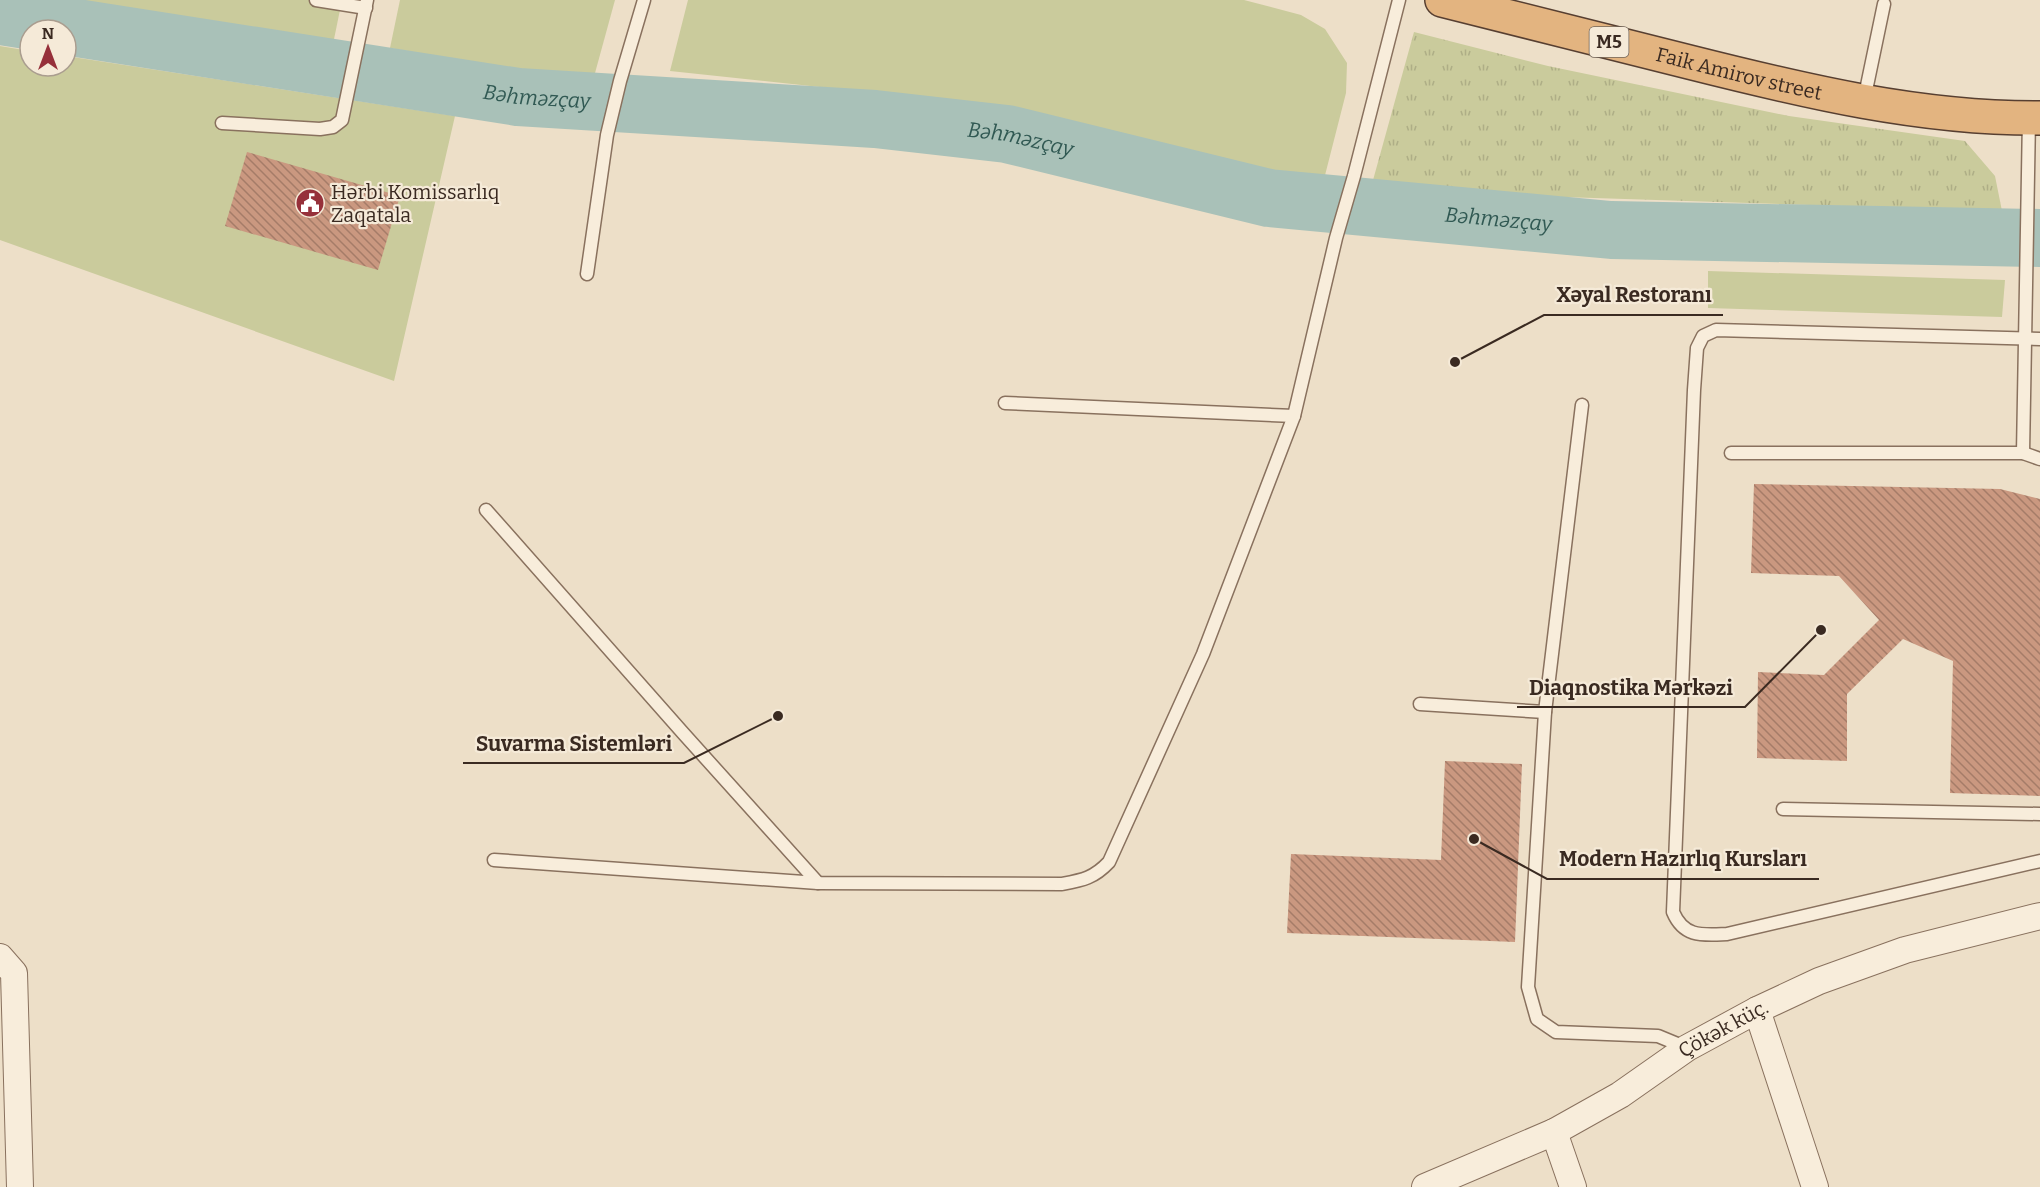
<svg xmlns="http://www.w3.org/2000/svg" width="2040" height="1187" font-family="Bitter,serif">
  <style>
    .grass { fill: #cacb9c }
    .park { fill: url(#park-tufts) }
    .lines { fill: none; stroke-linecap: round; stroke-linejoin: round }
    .river { stroke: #a9c1b8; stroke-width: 58 }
    .building { fill: url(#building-back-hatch) }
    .service-casing { stroke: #89715e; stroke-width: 15 }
    .minor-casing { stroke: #89715e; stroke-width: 28 }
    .trunk-casing { stroke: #573f31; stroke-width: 36 }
    .service { stroke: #f8eddb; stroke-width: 12 }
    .minor { stroke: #f8eddb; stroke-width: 26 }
    .trunk { stroke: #e3b480; stroke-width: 33 }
    .labels { text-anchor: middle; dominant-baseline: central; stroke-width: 4.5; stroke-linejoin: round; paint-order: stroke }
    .shield { fill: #f5ead8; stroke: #726458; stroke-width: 1.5 }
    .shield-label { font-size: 18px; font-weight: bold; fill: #3a2a21 }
    .street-label { font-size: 20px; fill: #3a2a21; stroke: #f5ead8 }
    .poi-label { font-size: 20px; fill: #3a2a21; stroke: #f5ead8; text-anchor: start }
    .water-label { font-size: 21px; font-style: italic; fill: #315953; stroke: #f5ead8 }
    .leader { fill: none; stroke: #3a2a21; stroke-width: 2 }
    .callout-dot { fill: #3a2a21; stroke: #f5ead8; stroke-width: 2 }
    .callout-label { font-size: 21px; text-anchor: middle; font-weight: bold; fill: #3a2a21; stroke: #f5ead8; stroke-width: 4.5; stroke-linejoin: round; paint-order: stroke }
  </style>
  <defs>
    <pattern id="park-tufts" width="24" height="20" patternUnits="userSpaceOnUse" patternTransform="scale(1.5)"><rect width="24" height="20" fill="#cacb9c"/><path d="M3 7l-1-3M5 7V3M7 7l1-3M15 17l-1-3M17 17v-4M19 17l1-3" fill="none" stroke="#aeae86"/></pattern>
    <pattern id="building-back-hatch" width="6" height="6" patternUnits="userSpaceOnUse" patternTransform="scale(1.5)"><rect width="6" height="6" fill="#ca9880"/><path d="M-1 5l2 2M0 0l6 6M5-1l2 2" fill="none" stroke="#a57c68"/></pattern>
  </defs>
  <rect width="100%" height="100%" fill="#eddfc8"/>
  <!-- grass -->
  <g class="grass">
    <path d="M49,0H342L332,49Z"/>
    <path d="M400,0H615L592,84L390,48Z"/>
    <path d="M688,0H1244L1301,15L1325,29L1347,63L1346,93L1322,187L987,105L670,71Z"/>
    <path d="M0,46L30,51V66H66V56L455,116L394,381L0,240Z"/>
    <path d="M1708,271L2005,280L2002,317L1708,308Z"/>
  </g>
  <!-- park -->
  <path class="park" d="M1414,32L1548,66L1789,116L1965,141L1995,176L2002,211L1370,191Z"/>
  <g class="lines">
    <!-- river -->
    <path class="river" id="s1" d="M0,16L518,97L875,119L1007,134L1269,198L1611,230L2040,238"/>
  </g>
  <!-- building -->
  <g class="building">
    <path d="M247,152L400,196L378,270L225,226Z"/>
    <path d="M1754,484L2000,489L2040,499V796L1950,793L1953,661L1903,639L1847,694V761L1757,758L1758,672L1824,675L1879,620L1839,576L1751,573Z"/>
    <path d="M1445,761L1522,764L1515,942L1287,933L1291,854L1441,860Z"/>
  </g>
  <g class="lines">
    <!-- service casing -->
    <g class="service-casing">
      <g id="service">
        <path d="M316,0L366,8"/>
        <path d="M1864,100L1884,4"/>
        <path d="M222,123L320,129L333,127L342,120L367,0"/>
        <path d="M587,274L607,135L620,81L644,0"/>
        <path d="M2040,339L1716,330L1703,336L1697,348L1694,390L1673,912C1684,938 1703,935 1727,934L2040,861"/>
        <path d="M1005,403L1294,416"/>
        <path d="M1582,405L1545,712L1528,987L1537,1019L1556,1032L1658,1036L1687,1048"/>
        <path d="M1731,453H2023L2040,459"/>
        <path d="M2023,453L2029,118"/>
        <path d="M486,510L683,733L818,883"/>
        <path d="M1420,704L1545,712"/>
        <path d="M1783,809L2040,814"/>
        <path d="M494,860L818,883L1062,884C1083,880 1094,878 1109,862L1203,654L1294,416L1336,238L1354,176L1399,0"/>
      </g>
    </g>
    <!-- minor casing -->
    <g class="minor-casing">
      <g id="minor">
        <path d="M0,957L14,973L20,1187"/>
        <path d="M1757,1010L1815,1187"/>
        <path d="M1554,1132L1573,1187"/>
        <path id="s2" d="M1425,1187L1554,1132L1620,1095L1687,1048L1757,1010L1819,981L1905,950L2040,916"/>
      </g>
    </g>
    <!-- trunk casing -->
    <g class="trunk-casing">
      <g id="trunk">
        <path id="s3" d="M1442,0C1524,21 1607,41 1689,62C1804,91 1921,119 2040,118"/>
      </g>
    </g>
    <!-- service -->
    <use href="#service" class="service"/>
    <!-- minor -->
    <use href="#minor" class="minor"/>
    <!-- trunk -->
    <use href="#trunk" class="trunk"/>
  </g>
  <!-- icons -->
  <defs>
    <g id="civic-disc" transform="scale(1.5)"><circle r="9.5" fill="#96303a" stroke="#f5ead8"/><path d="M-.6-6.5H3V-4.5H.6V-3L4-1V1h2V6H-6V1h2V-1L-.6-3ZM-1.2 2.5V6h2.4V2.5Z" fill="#fff"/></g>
  </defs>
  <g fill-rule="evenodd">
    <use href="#civic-disc" x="310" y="203"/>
  </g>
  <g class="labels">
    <!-- shield labels -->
    <rect class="shield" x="1589.5" y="27" width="39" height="30" rx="4.5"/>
    <g class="shield-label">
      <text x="1609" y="42">M5</text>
    </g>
    <!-- street labels -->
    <g class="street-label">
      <text stroke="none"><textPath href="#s3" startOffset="306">Faik Amirov street</textPath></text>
      <text stroke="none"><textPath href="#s2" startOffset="339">Çökək küç.</textPath></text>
    </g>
    <!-- poi labels -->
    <g class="poi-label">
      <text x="331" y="192">Hərbi Komissarlıq<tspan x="331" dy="23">Zaqatala</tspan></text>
    </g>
    <!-- water labels -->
    <g class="water-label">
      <text stroke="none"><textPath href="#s1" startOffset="543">Bəhməzçay</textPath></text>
      <text stroke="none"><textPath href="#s1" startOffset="1029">Bəhməzçay</textPath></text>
      <text stroke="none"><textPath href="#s1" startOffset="1515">Bəhməzçay</textPath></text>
    </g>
  </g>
  <!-- callouts -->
  <path class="leader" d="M1455 362L1544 315H1723M1821 630L1745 707H1517M778 716L684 763H463M1474 839L1547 879H1819"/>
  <g class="callout-dot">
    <circle cx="1455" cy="362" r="6"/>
    <circle cx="1821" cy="630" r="6"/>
    <circle cx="778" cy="716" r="6"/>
    <circle cx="1474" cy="839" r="6"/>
  </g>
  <g class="callout-label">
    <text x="1634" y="302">Xəyal Restoranı</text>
    <text x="1631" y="695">Diaqnostika Mərkəzi</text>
    <text x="574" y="751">Suvarma Sistemləri</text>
    <text x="1683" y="866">Modern Hazırlıq Kursları</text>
  </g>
  <!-- north arrow -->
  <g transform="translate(48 48)"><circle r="28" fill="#f5ead8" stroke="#aa9d8f" stroke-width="1.5"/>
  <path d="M0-4.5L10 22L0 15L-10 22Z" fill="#96303a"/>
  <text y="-9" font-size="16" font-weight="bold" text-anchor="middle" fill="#3a2a21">N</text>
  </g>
</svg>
